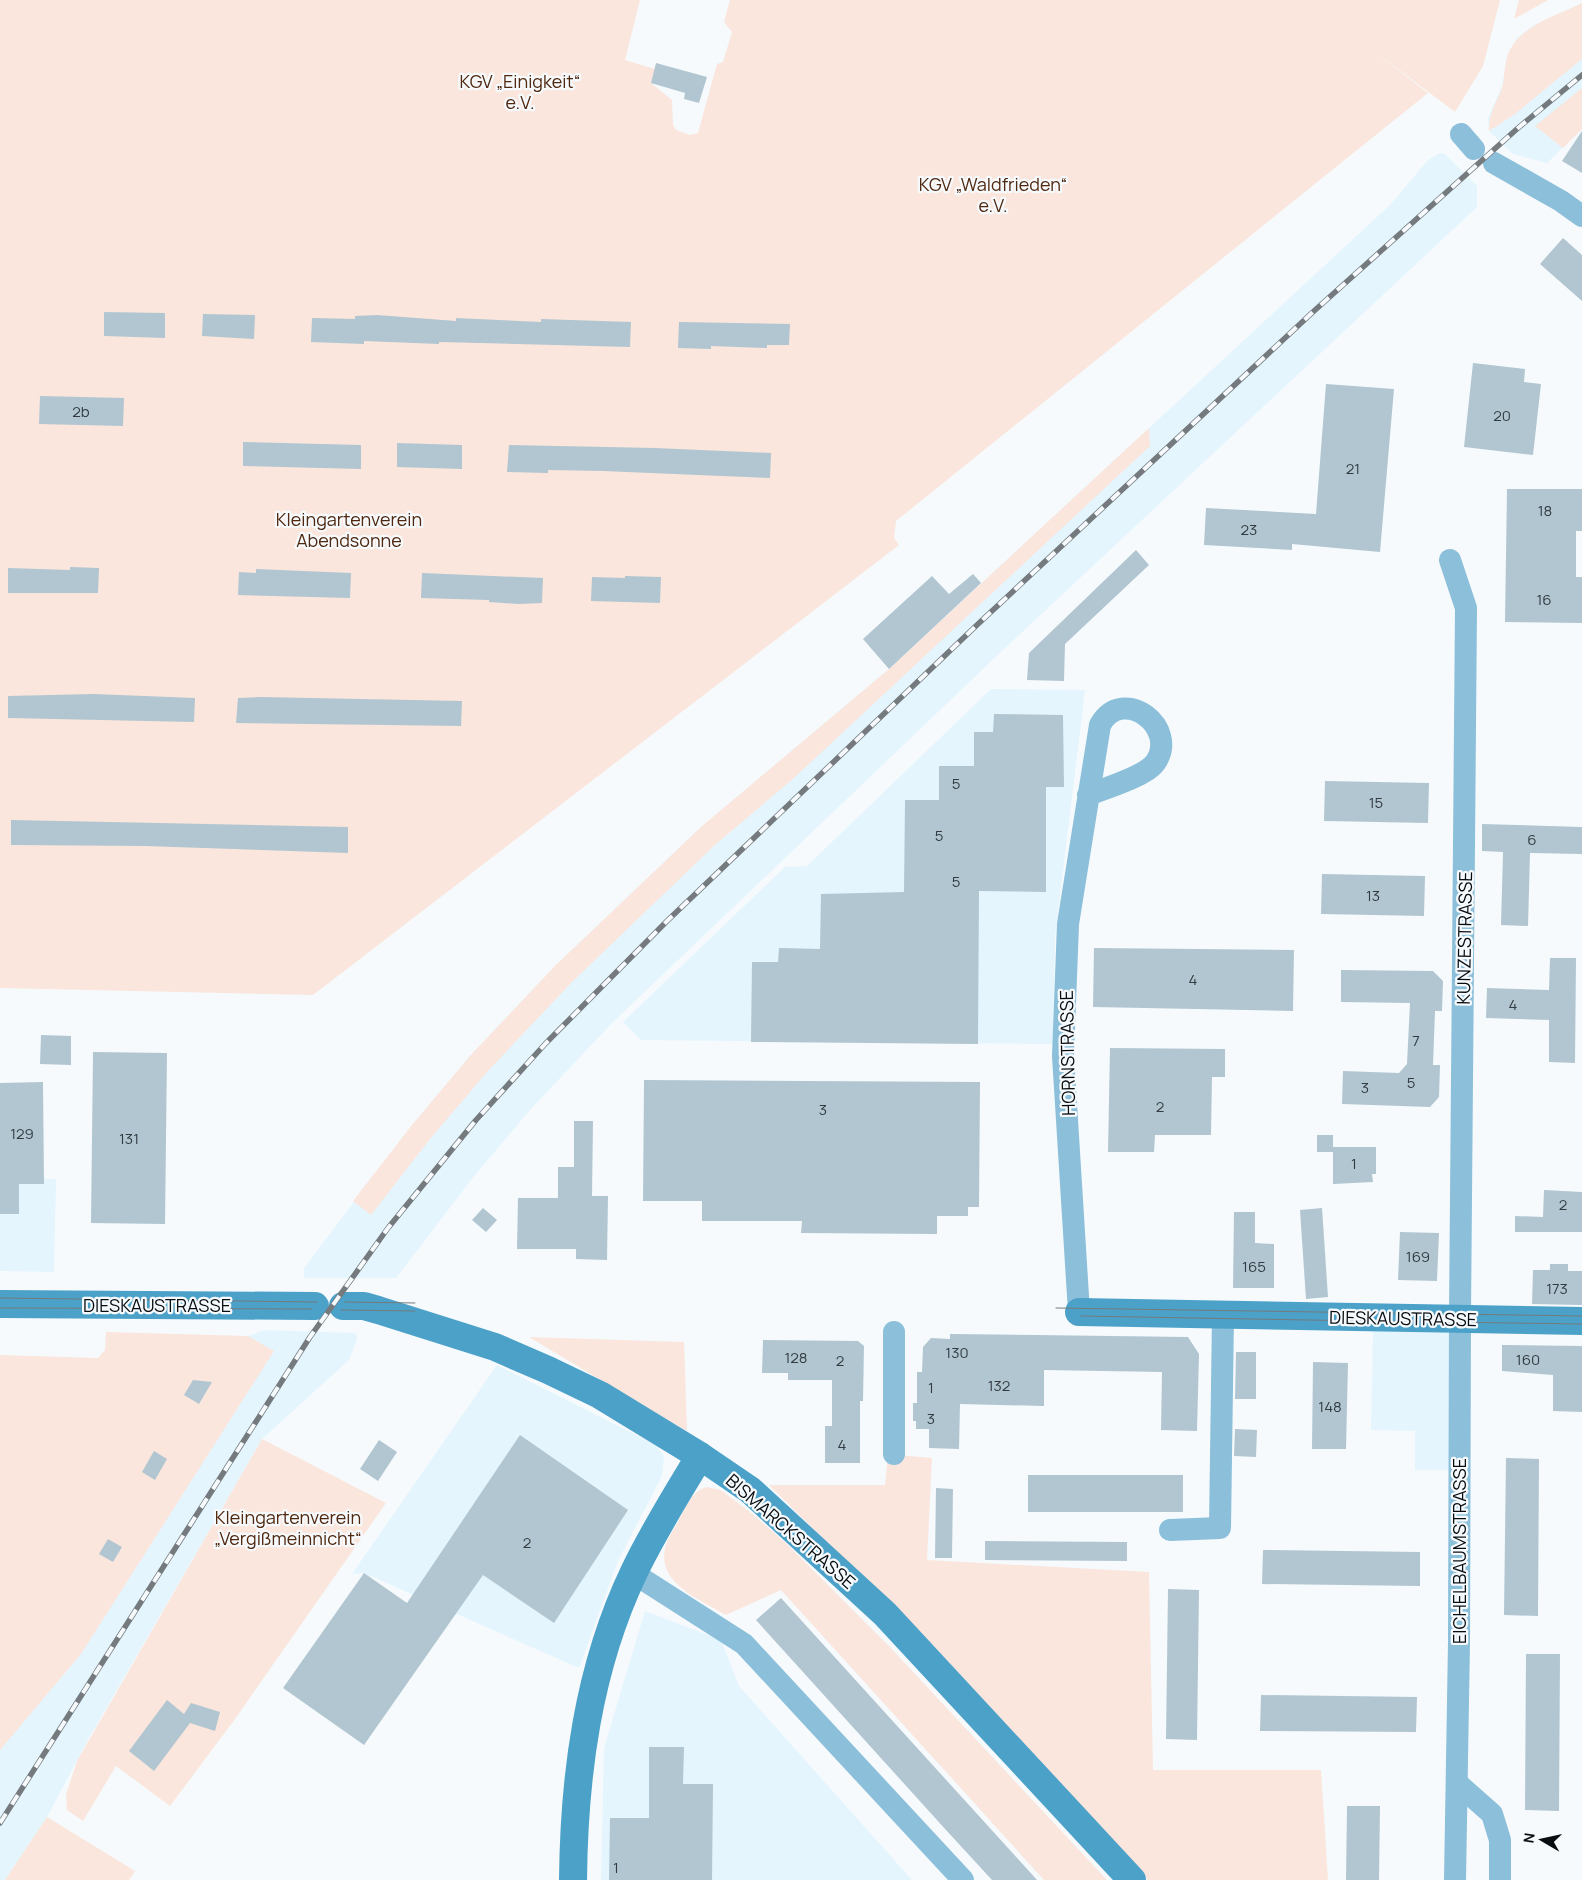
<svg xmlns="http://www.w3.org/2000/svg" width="1582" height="1880" font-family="Manrope,sans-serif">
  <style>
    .built { fill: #e4f5fe }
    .green { fill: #fae6dc }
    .building { fill: #b1c6d1 }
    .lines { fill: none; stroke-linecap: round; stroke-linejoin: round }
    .street { stroke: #8bbfda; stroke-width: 22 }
    .secondary { stroke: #4ca1c9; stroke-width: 28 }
    .tram { stroke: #747a7d; stroke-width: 1 }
    .rail-casing { stroke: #747a7d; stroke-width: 5.5 }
    .rail { stroke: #f6fafd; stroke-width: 4; stroke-dasharray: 11; stroke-linecap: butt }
    .labels { text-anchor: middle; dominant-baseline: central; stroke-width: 4.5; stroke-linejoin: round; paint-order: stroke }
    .number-label { font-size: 15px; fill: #323b41 }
    .park-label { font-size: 18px; fill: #50280f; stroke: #f6fafd }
    .street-label { font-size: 18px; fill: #070d11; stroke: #f6fafd }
  </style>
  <rect width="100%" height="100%" fill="#f6fafd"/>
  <!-- built -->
  <g class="built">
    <path d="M1582,3V129L1547,163L1513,154L1489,131L1488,118L1502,86L1508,55L1517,38L1533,26Z"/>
    <path d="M1440,153L1445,154L1477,186V207L1003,650L612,1023L530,1110L475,1175L396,1278H304V1268L412,1125L470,1056L555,966L701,827L889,669L1391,204L1428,160Z"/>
    <path d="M991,689L1085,690L1055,937L1053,1044L641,1040L623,1022L785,867L807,866Z"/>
    <path d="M0,1178L56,1179L54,1272L0,1271Z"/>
    <path d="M1373,1327L1461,1328L1459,1470H1415V1431L1371,1430Z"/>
    <path d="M264,1330L356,1333L357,1339L349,1360L262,1439L89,1738L47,1817L5,1880H0V1721L128,1536L248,1336Z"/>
    <path d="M497,1365L656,1445L664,1456L662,1476L618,1561L579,1668L364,1573L352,1574Z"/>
    <path d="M645,1611L721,1640L739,1686L912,1880H601L604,1748Z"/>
  </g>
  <!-- green -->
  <g class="green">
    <path d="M0,0H640L625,60L655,69L651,83L672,100L673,125L676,130L690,135L698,133L717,64L723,62L732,32L724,22L730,0H1500L1483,66L1455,112L1370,48L1428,93L896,521L894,538L899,545L313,995L0,988Z"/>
    <path d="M1519,0H1548L1514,19Z"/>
    <path d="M1582,3V59L1515,114L1489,131C1488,114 1496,104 1502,88C1505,77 1504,65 1508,54C1521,24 1555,17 1582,3Z"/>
    <path d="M1582,88V129L1563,148L1535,126Z"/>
    <path d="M1149,428L1150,446L794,778L716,844L572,982L487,1072L430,1139L371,1215L353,1201L412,1125L470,1056L555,966L701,827L889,669Z"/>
    <path d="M106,1332L248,1336L274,1351L81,1654L0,1750V1355L98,1358L105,1350Z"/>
    <path d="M529,1337L684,1342L687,1431L671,1422Z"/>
    <path d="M262,1439L386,1503L235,1719L170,1806L116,1766L83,1821L67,1810L66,1795L77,1761Z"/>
    <path d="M888,1454L932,1458L927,1560L1149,1572L1153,1770H1321L1328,1880H1148L1091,1823L886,1601L769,1485H885Z"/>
    <path d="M707,1487L721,1490L755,1516L791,1548L889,1646L1107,1880H1044L781,1590L726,1615C699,1599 652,1582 667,1542C670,1534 676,1526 680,1518C687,1505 692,1491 707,1487Z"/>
    <path d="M47,1817L135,1871L129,1880H5Z"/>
  </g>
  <!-- building -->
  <g class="building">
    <path d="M656,63L707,77L699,103L684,99L685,93L651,83Z"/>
    <path d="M1582,131V173L1562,161Z"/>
    <path d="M1563,238L1582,255V301L1540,264Z"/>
    <path d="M104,312L165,313V338L104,336Z"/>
    <path d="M203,314L255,315L254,339L202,336Z"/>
    <path d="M377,315L456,321V318L541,322V319L631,322L630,347L439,342V344L364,341V344L311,342L312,318L355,319V316Z"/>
    <path d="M679,322L790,324L789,345H767V348L711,346V349L678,348Z"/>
    <path d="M1473,363L1525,369L1524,382L1541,384L1533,455L1464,447Z"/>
    <path d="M1326,384L1394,389L1380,552L1292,544V550L1204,545L1206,508L1316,514Z"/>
    <path d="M40,396L124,398L123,426L39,424Z"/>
    <path d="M243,442L361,445V469L243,466Z"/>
    <path d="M397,443L462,445V469L397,467Z"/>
    <path d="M509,445L655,448L771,453L770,478L603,471L548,470V473L507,472Z"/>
    <path d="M1507,489H1582V531H1576V577H1582V623L1505,622Z"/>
    <path d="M1136,550L1149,565L1065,644L1064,681L1027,680L1029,653Z"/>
    <path d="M70,567L99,568L98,593H8V568L70,570Z"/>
    <path d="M256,569L351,573L350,598L238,595L239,572L256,573Z"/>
    <path d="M422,573L543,578L542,603L518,604L489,602V600L421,598Z"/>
    <path d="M973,574L981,583L889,669L863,639L932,576L949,594Z"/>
    <path d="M625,576L661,577L660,603L591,601L592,577L625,578Z"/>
    <path d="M93,694L195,698L194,722L8,718V696Z"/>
    <path d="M261,697L462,701L461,726L236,723L238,698Z"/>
    <path d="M994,714L1063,715L1064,787H1046V892L979,891L978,1044L751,1042L752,962H778L779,948L820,949L821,894L904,892L905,800H939V766H974V732H993Z"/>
    <path d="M1325,781L1429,783L1428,823L1324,821Z"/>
    <path d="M11,820L348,827V853L145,846L11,845Z"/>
    <path d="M1482,824L1582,827V854L1530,853L1528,926L1501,925L1503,852L1482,851Z"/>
    <path d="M1322,874L1425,876L1424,916L1321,914Z"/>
    <path d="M1094,948L1294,950L1293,1011L1093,1007Z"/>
    <path d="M1550,958H1576L1575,1063L1549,1062V1020L1486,1018L1487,988L1549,990Z"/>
    <path d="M1341,970L1433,971L1443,981L1442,1011H1435L1433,1065H1440L1439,1097L1430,1107L1342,1104L1343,1071L1399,1073L1407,1064L1410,1003L1341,1002Z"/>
    <path d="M41,1035L71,1036V1065L40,1064Z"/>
    <path d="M1110,1048L1225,1049V1077H1212L1211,1135H1155L1154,1152H1108Z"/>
    <path d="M93,1052L167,1053L165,1224L91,1223Z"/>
    <path d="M644,1080L980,1082L979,1207H968V1216H937V1234L801,1233L802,1221H702V1201H643Z"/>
    <path d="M43,1082L44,1184H19V1214H0V1083Z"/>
    <path d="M574,1121H593L592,1196H608L607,1260L576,1259V1249H517L518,1198H558V1167H574Z"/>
    <rect x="1317" y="1135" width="16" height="17"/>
    <path d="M1333,1147H1376V1174H1372L1373,1182L1333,1184Z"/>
    <path d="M1544,1190L1582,1192V1232H1515V1216L1543,1217Z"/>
    <path d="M483,1208L497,1220L486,1232L472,1220Z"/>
    <path d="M1322,1208L1328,1297L1306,1299L1300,1210Z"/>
    <path d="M1234,1212H1255V1243L1274,1244V1288H1233Z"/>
    <path d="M1400,1232L1439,1233L1437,1281L1398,1280Z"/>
    <path d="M1550,1264H1568V1271H1582V1305L1532,1304L1533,1270H1550Z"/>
    <path d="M950,1334L1188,1337L1199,1354L1197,1431L1161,1430L1162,1372L1044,1370V1406L960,1404L959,1449L929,1448V1429H916V1421H913V1403H917V1372H922L923,1347L931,1338L950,1339Z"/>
    <path d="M763,1340L858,1341L864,1346L863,1401H860V1463H825V1426H832V1380H788V1373H762Z"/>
    <path d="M1502,1345L1582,1346V1412L1553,1411V1375L1502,1371Z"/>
    <path d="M1236,1352H1256V1399H1235Z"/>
    <path d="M1313,1362L1348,1363L1346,1449H1312Z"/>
    <path d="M193,1380L212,1382L199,1404L184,1395Z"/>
    <path d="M1235,1429L1257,1430L1256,1457L1234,1456Z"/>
    <path d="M520,1435L628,1510L554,1623L483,1575L364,1745L283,1688L364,1573L407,1603Z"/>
    <path d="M379,1440L397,1452L378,1481L360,1469Z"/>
    <path d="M154,1451L167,1459L155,1480L142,1472Z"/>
    <path d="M1506,1458L1539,1459L1538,1616L1504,1615Z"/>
    <rect x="1028" y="1475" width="155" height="37"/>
    <path d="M936,1488L953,1489L952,1558H935Z"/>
    <path d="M108,1539L122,1547L113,1562L99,1554Z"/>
    <path d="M985,1541L1127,1542V1561L985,1560Z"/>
    <path d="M1263,1550L1420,1552V1586L1262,1584Z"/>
    <path d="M1168,1589L1199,1590L1197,1740L1166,1739Z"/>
    <path d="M781,1598L1037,1880H992L946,1830L756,1620Z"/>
    <path d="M1526,1654H1560L1559,1811L1525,1810Z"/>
    <path d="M1261,1695L1417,1697L1416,1732L1260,1731Z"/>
    <path d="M167,1700L184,1714L191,1703L220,1712L215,1731L190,1723L154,1771L129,1751Z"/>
    <path d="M649,1747H684L683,1784H713L712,1880H609L610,1818H649Z"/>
    <path d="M1347,1806H1380L1379,1880H1346Z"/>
  </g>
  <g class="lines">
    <!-- street -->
    <g class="street">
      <path d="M1461,134L1474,149"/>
      <path d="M1494,163L1561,201L1582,216"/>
      <path d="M1450,560L1466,608L1460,1315L1459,1642L1455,1880"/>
      <path d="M1079,1312L1063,1056L1068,924L1100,725C1123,684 1180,728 1155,763C1146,776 1103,789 1088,795"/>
      <path d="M894,1332V1454"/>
      <path d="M1170,1530L1220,1528L1223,1315"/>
      <path d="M633,1573L744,1644L963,1880"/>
      <path d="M1457,1783L1492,1814L1500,1840V1880"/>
    </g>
    <!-- secondary -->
    <g class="secondary">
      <path d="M0,1304L315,1306"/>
      <path d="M343,1306H364L378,1310L495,1347L548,1370L600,1395L700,1456L750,1490L885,1614L1132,1880"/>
      <path d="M1079,1312L1582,1321"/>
      <path d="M573,1880C574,1775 588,1668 634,1572C653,1532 677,1494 700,1456"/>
    </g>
    <!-- tram -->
    <g class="tram">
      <path d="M0,1298L317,1302"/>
      <path d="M345,1302L415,1303"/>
      <path d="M0,1308L312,1309"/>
      <path d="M1056,1308L1582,1316"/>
      <path d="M341,1310L415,1311"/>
      <path d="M1081,1316L1421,1322"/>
      <path d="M1441,1322L1582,1324"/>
    </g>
    <!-- rail casing -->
    <g class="rail-casing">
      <path id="rail" d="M0,1823L310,1337L388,1228L476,1120L546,1043L667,921L978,624L1314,311L1518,128L1582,75"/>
    </g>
    <!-- rail -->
    <use href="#rail" class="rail"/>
  </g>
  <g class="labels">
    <!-- number labels -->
    <g class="number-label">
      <text x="81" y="411">2b</text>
      <text x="1502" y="415">20</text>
      <text x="1353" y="468">21</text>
      <text x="1545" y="510">18</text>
      <text x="1249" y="529">23</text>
      <text x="1544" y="599">16</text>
      <text x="956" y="783">5</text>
      <text x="1376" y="802">15</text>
      <text x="939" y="835">5</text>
      <text x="1532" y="839">6</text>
      <text x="956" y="881">5</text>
      <text x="1373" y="895">13</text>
      <text x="1193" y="979">4</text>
      <text x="1513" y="1004">4</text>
      <text x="1416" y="1040">7</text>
      <text x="1411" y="1082">5</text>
      <text x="1365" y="1087">3</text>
      <text x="1160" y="1106">2</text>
      <text x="823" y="1109">3</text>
      <text x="22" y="1133">129</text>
      <text x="129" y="1138">131</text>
      <text x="1354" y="1163">1</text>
      <text x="1563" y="1204">2</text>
      <text x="1418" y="1256">169</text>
      <text x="1254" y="1266">165</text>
      <text x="1557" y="1288">173</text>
      <text x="957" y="1352">130</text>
      <text x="796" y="1357">128</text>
      <text x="1528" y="1359">160</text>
      <text x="840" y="1360">2</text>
      <text x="999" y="1385">132</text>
      <text x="931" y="1387">1</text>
      <text x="1330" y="1406">148</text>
      <text x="931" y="1418">3</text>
      <text x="842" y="1444">4</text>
      <text x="527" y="1542">2</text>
      <text x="616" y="1867">1</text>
    </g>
    <!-- park labels -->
    <g class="park-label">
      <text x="520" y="81">KGV „Einigkeit“<tspan x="520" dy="21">e.V.</tspan></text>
      <text x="993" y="184">KGV „Waldfrieden“<tspan x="993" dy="21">e.V.</tspan></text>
      <text x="349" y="519">Kleingartenverein<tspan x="349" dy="21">Abendsonne</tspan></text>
      <text x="288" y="1517">Kleingartenverein<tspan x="288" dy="21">„Vergißmeinnicht“</tspan></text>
    </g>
    <!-- street labels -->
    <g class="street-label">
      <text transform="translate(1464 938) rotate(-89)">KUNZESTRASSE</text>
      <text transform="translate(1067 1053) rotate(-91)">HORNSTRASSE</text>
      <text x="157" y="1305">DIESKAUSTRASSE</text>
      <text transform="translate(1403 1318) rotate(1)">DIESKAUSTRASSE</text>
      <text transform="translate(791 1531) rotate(41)">BISMARCKSTRASSE</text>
      <text transform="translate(1459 1551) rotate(-90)">EICHELBAUMSTRASSE</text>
    </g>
  </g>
  <!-- north arrow -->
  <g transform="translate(1542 1840) rotate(279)" stroke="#f6fafd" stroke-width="4" paint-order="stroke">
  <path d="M0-4L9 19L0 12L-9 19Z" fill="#070d11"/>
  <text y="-8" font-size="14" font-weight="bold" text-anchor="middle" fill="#070d11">N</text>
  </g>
</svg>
